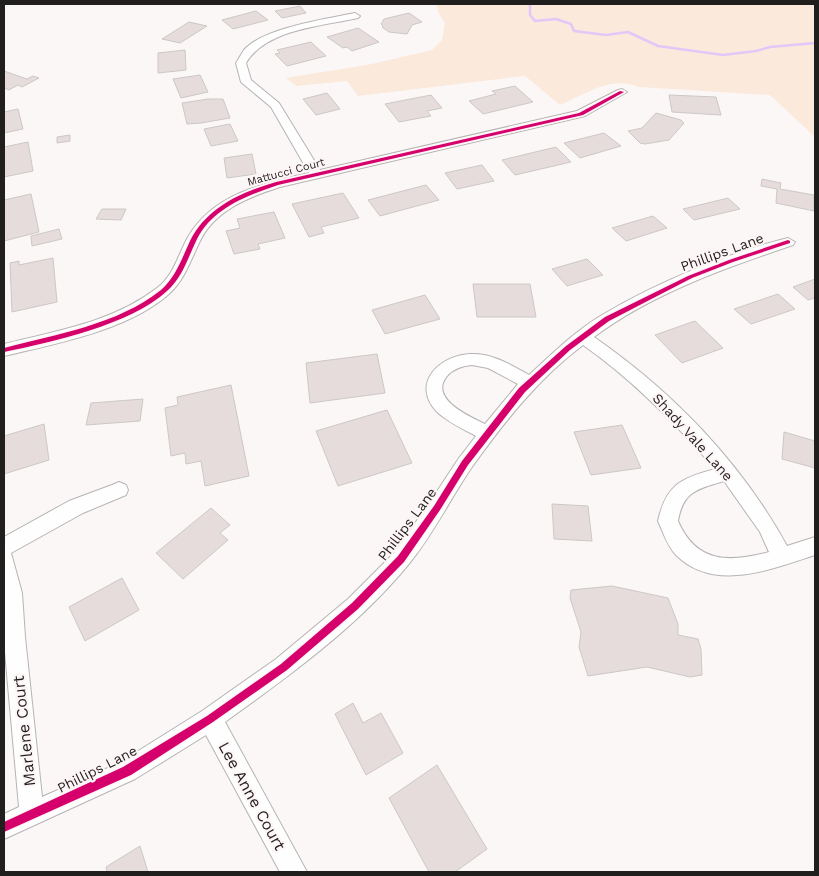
<svg xmlns="http://www.w3.org/2000/svg" width="819" height="876" font-family="'Work Sans',sans-serif">
  <style>
    .green { fill: #fbe9db }
    .lines { fill: none; stroke-linecap: round; stroke-linejoin: round }
    .stream { stroke: #e2c8f8; stroke-width: 2.5 }
    .building { fill: #e6dcdb; stroke: #ccc8c8 }
    .minor-casing { stroke: #b6b3b3; stroke-width: 2 }
    .minor { fill: #fefefe; fill-rule: evenodd }
    .cycleway-casing { stroke: #fdf5f6; stroke-width: 3 }
    .cycleway { fill: #d6006c; fill-rule: evenodd }
    .labels { text-anchor: middle; dominant-baseline: central; stroke-width: 4.5; stroke-linejoin: round; paint-order: stroke }
    .far-street-label { font-size: 11px; fill: #211e1e; stroke: #fdf5f6 }
    .street-label { font-size: 14px; fill: #211e1e; stroke: #fdf5f6 }
    .near-street-label { font-size: 16px; fill: #211e1e; stroke: #fdf5f6 }
  </style>
  <rect width="100%" height="100%" fill="#fbf7f7"/>
  <!-- green -->
  <path class="green" d="M436,4H815V137L770,95L639,87C611,75 585,94 560,105L525,76L358,96L347,81L296,86L286,78L372,64L432,50L442,40L445,23L438,12Z"/>
  <g class="lines">
    <!-- stream -->
    <path class="stream" d="M530,4V15L535,21L556,19L571,24L574,31L606,35L628,32L658,46L723,55L756,51L770,47L815,43"/>
  </g>
  <!-- building -->
  <g class="building">
    <path d="M300,6L306,13L282,18L275,11Z"/>
    <path d="M256,11L268,20L233,29L222,20Z"/>
    <path d="M409,13L422,22L412,25L407,34L389,32L382,27L383,26L381,24L384,19Z"/>
    <path d="M189,22L207,26L180,43L162,39Z"/>
    <path d="M358,28L379,42L352,51L347,47L343,48L327,37Z"/>
    <path d="M311,42L326,56L287,66L275,54L280,53L277,50Z"/>
    <path d="M185,50L186,70L158,73V53Z"/>
    <path d="M4,71L27,79L33,76L39,78L22,87L18,85L9,90L4,88Z"/>
    <path d="M200,75L208,92L181,98L173,79Z"/>
    <path d="M515,86L533,102L483,114L469,101L496,94L492,91Z"/>
    <path d="M327,93L340,109L316,115L303,99Z"/>
    <path d="M431,95L442,108L427,111L431,116L399,122L385,104Z"/>
    <path d="M669,95L716,97L721,115L672,112Z"/>
    <path d="M208,99H223L230,118L201,123L187,124L182,103Z"/>
    <path d="M18,109L23,129L4,133V112Z"/>
    <path d="M656,113L681,120L684,123L669,140L645,144L640,143L628,131L642,128Z"/>
    <path d="M230,124L238,141L211,146L204,129Z"/>
    <path d="M604,133L621,146L580,158L564,143Z"/>
    <path d="M70,135V141L57,143V137Z"/>
    <path d="M28,142L33,171L4,177V147Z"/>
    <path d="M556,147L571,162L515,175L502,160Z"/>
    <path d="M252,154L256,174L227,178L224,158Z"/>
    <path d="M482,165L494,181L457,189L445,173Z"/>
    <path d="M762,179L781,183L780,189L814,195V211L776,203L777,189L761,186Z"/>
    <path d="M426,185L439,200L380,216L368,200Z"/>
    <path d="M343,193L359,218L321,227L324,233L309,237L292,204Z"/>
    <path d="M31,194L39,232L4,241V200Z"/>
    <path d="M728,198L740,209L694,220L683,209Z"/>
    <path d="M102,209H126L121,220L96,219Z"/>
    <path d="M274,212L285,238L258,244L260,249L234,254L226,231L240,228L237,219Z"/>
    <path d="M653,216L667,228L626,241L612,228Z"/>
    <path d="M59,229L62,239L32,246L31,236Z"/>
    <path d="M53,258L57,302L12,312L10,263L19,261V265Z"/>
    <path d="M587,259L603,275L567,286L552,269Z"/>
    <path d="M815,279V298L808,300L793,287Z"/>
    <path d="M473,284H530L536,317H477Z"/>
    <path d="M778,294L795,309L751,324L734,309Z"/>
    <path d="M425,295L440,319L385,334L372,310Z"/>
    <path d="M695,321L723,348L682,363L655,335Z"/>
    <path d="M377,354L385,393L310,403L306,363Z"/>
    <path d="M231,385L249,476L205,486L201,461L186,464L185,453L171,456L165,408L178,405L177,397Z"/>
    <path d="M143,399L140,421L86,425L91,403Z"/>
    <path d="M387,410L412,463L338,486L316,431Z"/>
    <path d="M44,424L49,460L4,474V436Z"/>
    <path d="M622,425L641,468L591,475L574,432Z"/>
    <path d="M784,432L815,441V468L782,459Z"/>
    <path d="M552,504L588,506L592,541L554,539Z"/>
    <path d="M211,508L230,525L220,533L228,540L183,579L156,553Z"/>
    <path d="M122,578L139,610L85,641L69,607Z"/>
    <path d="M612,586L668,598L678,624V635L698,639L701,649L702,675L690,677L647,667L588,676L579,647L581,632L570,598L571,590Z"/>
    <path d="M353,703L363,723L381,713L403,753L366,775L335,714Z"/>
    <path d="M437,765L487,849L455,872H429L389,798Z"/>
    <path d="M140,846L148,872H107L106,867Z"/>
  </g>
  <g class="lines">
    <!-- minor casing -->
    <g class="minor-casing">
      <g id="minor">
        <path d="M355,13L360,16L358,18C323,26 266,29 246,63L251,80L279,103L320,170L577,111L618,90L622,89L627,92L585,116L280,187C249,197 215,210 200,241C191,259 185,279 170,293C130,330 55,344 4,356V344C56,331 113,322 157,288C174,275 178,255 188,237C213,194 263,183 309,173L271,107L241,82L236,63C239,59 241,54 244,50C263,28 326,19 355,13Z"/>
        <path d="M788,238L795,242L793,245C725,268 651,294 594,337C672,391 741,462 787,546L815,537V555C772,569 714,593 676,555C668,547 663,532 658,521C666,485 681,478 715,469C675,423 633,380 583,345C539,378 504,422 472,467C450,499 433,535 408,565C357,627 289,676 225,722L307,872H280L206,735L135,779L4,839V814L19,807L4,641V537L69,501L112,485L119,482L126,485L128,490L126,495L83,513L11,553L22,593L25,637L42,797L119,763L202,711L276,659L348,599L394,553L430,502L459,458L476,436C463,429 448,422 437,412C410,383 440,355 471,354C492,353 511,365 529,375C552,354 575,331 602,315C656,283 727,253 788,238ZM472,365L488,368L518,384L485,424C471,417 428,399 447,376C453,369 462,366 472,365ZM724,481L760,532L769,552C729,563 696,563 678,521C683,491 698,489 724,481Z"/>
      </g>
    </g>
    <!-- minor -->
    <use href="#minor" class="minor"/>
    <!-- cycleway casing -->
    <g class="cycleway-casing">
      <g id="cycleway">
        <path d="M620,91L624,92L583,115L278,185C246,196 213,208 197,239C188,257 183,277 167,291C130,325 52,342 4,352V348C56,334 117,325 161,290C176,277 182,258 190,241C207,207 242,192 276,182L579,113Z"/>
        <path d="M788,240L790,241V243L733,262L692,278L609,321L570,350L525,392L468,465L440,510L404,562L358,609L287,670L213,722L131,775L4,832V822L123,767L207,716L281,664L352,603L398,556L434,506L462,461L519,388L566,346L605,317L688,276L729,260Z"/>
      </g>
    </g>
    <!-- cycleway -->
    <use href="#cycleway" class="cycleway"/>
  </g>
  <g class="labels">
    <!-- far-street labels -->
    <g class="far-street-label">
      <text transform="translate(286 172) rotate(-15)">Mattucci Court</text>
    </g>
    <!-- street labels -->
    <g class="street-label">
      <text transform="translate(722 252) rotate(-20)">Phillips Lane</text>
      <text transform="translate(693 437) rotate(48)">Shady Vale Lane</text>
      <text transform="translate(407 524) rotate(-53)">Phillips Lane</text>
      <text transform="translate(97 769) rotate(-27)">Phillips Lane</text>
    </g>
    <!-- near-street labels -->
    <g class="near-street-label">
      <text transform="translate(24 731) rotate(-96)">Marlene Court</text>
      <text transform="translate(252 796) rotate(61)">Lee Anne Court</text>
    </g>
  </g>
  <!-- border -->
  <rect width="819" height="876" fill="none" stroke="#211e1e" stroke-width="10"/>
</svg>
